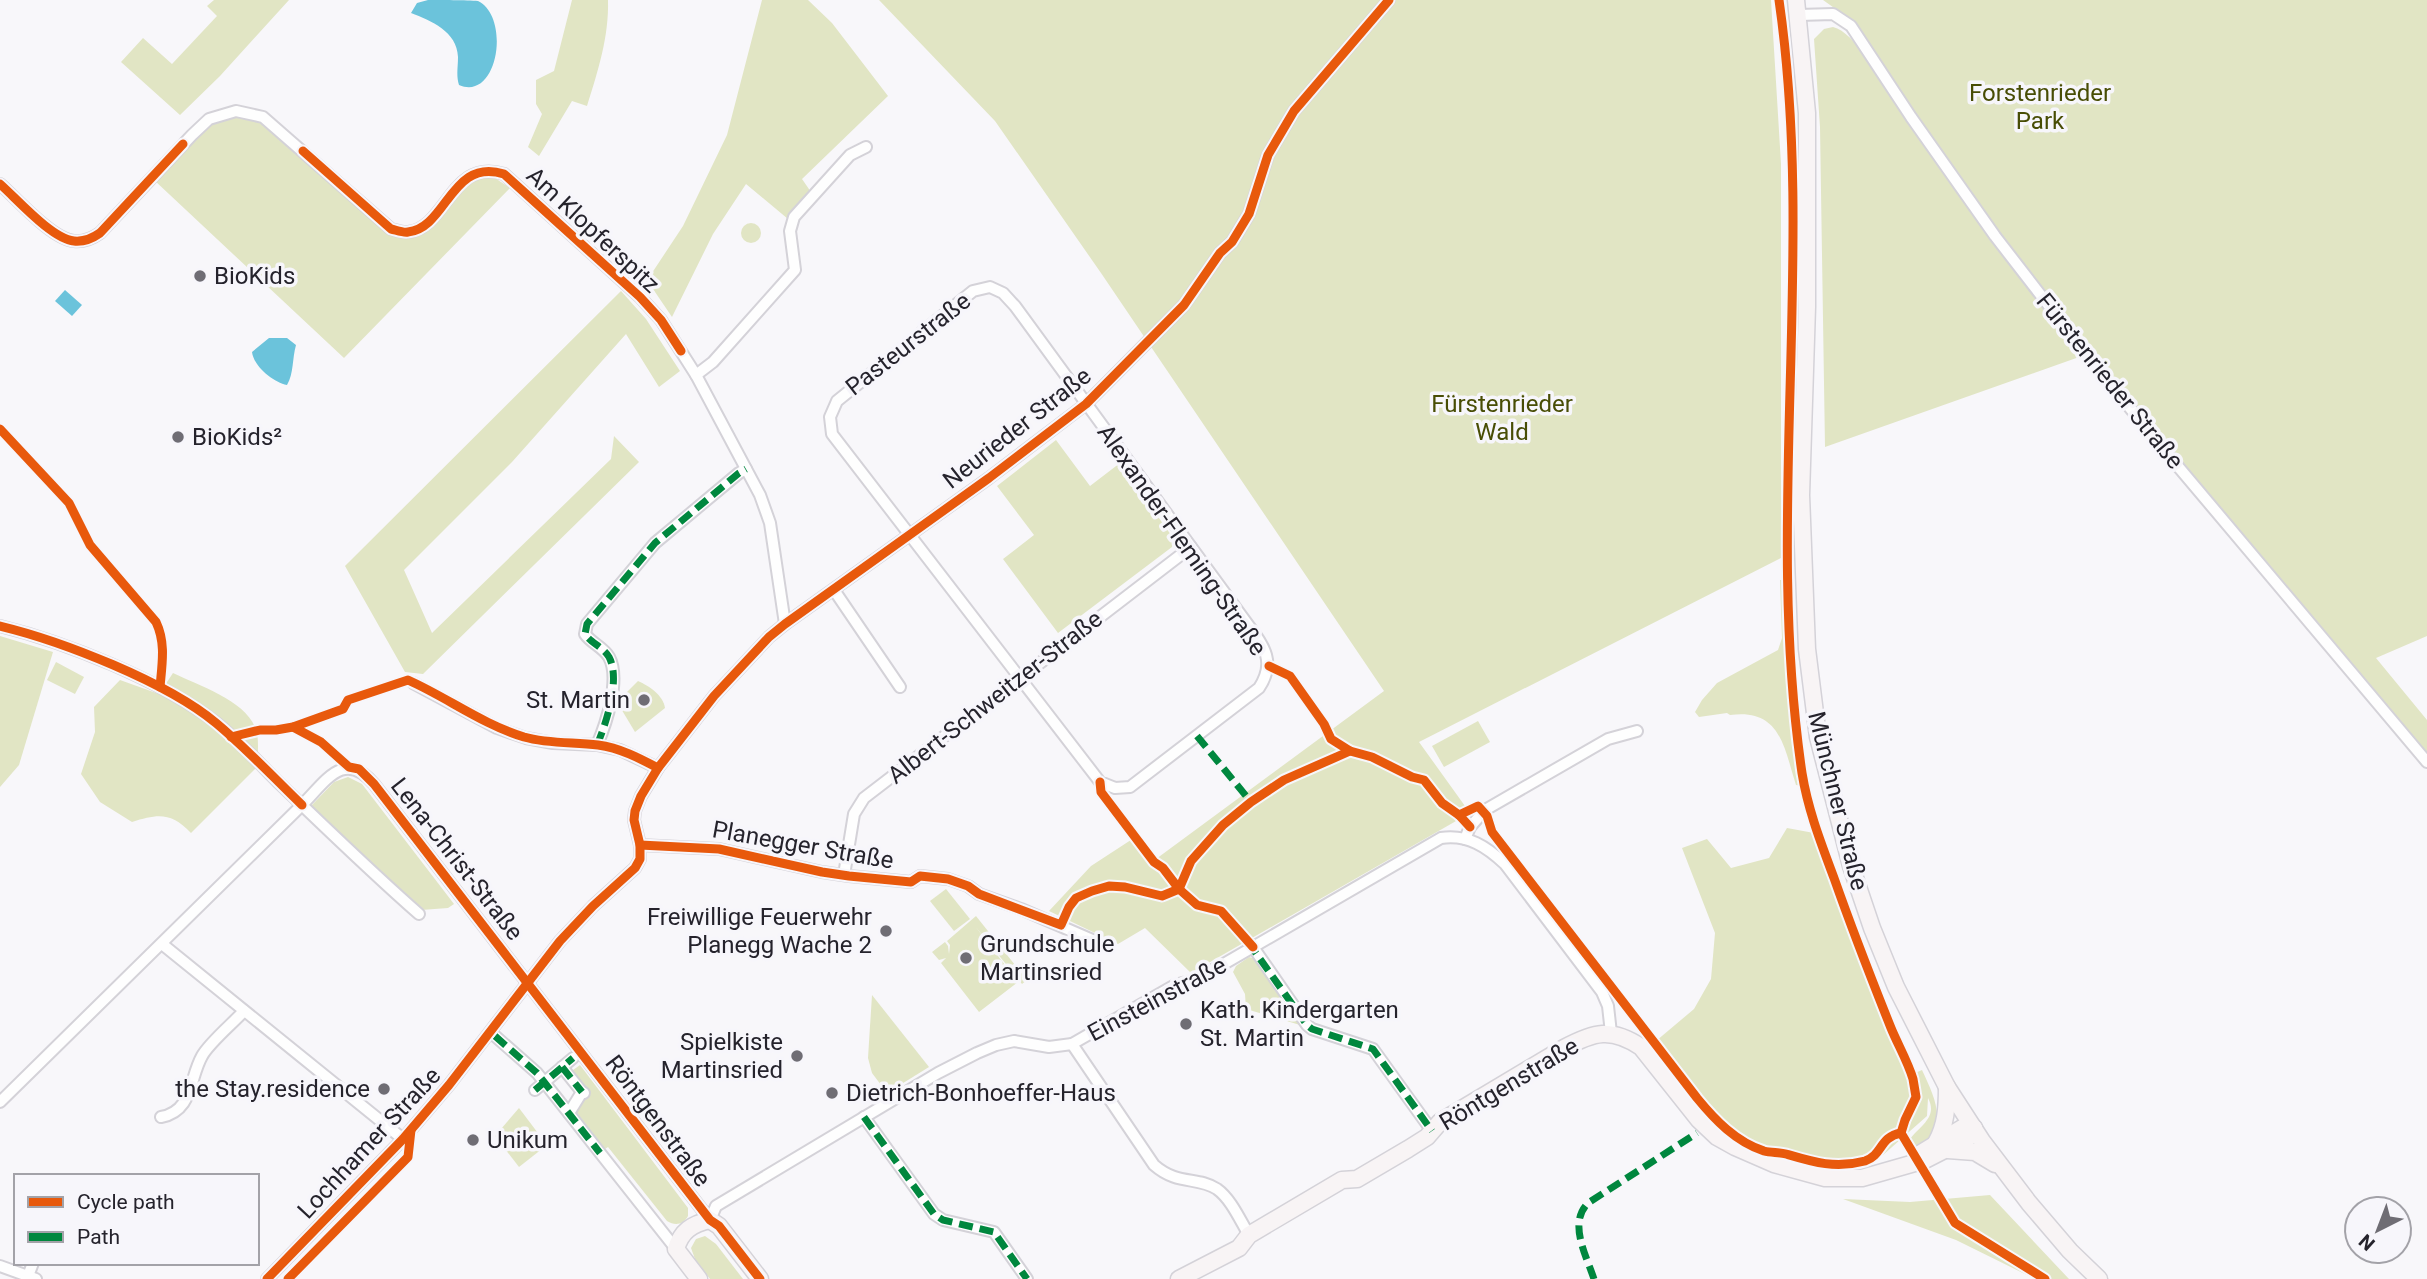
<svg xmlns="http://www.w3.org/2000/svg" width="2427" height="1279" font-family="Roboto,sans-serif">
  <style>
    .green { fill: #e1e5c4 }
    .water { fill: #6bc3db }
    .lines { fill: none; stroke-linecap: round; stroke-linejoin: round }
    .street-casing { stroke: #d4d2d8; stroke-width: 14 }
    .secondary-casing { stroke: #d4d2d8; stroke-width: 19 }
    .street { stroke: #fefefe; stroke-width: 10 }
    .secondary { stroke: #f8f4f5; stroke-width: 16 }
    .quiet { stroke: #00873e; stroke-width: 7; stroke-dasharray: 14 7; stroke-linecap: butt }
    .cycleway-casing { stroke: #f7f6fb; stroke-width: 13 }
    .cycleway { stroke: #e8590c; stroke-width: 9 }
    .poi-dot { fill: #6f6d74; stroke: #f7f6fb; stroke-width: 2.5 }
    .labels { text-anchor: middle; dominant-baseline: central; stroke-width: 7; stroke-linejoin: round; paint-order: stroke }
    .park-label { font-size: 24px; fill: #484d05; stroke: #f7f6fb }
    .street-label { font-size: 24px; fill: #25232c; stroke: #f7f6fb }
    .poi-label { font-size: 24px; fill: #25232c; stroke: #f7f6fb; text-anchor: start }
  </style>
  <rect width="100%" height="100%" fill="#f8f7fa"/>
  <!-- green -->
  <g class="green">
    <path d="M214,0H289L220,76L180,115L121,62L143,38L172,64L217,16L207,6Z"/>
    <path d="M572,0H608C609,37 598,71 587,106L572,101L539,156L528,147L542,114L536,104V80L554,71Z"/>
    <path d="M762,0H808L832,23L888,96L802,179L811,192L788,219L746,184L713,234L672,317L653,289L644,285L683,226L727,135Z"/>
    <path d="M879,0H1771L1781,164V558L1419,742L1470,813L1191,973L1145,928L1118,944L1049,911L1091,866L1137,836L1156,859L1384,691L1101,273L995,121Z"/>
    <path d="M1823,0H2427V636L2376,658L2427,720V755L2088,350L1929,137L1854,22Z"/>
    <path d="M1833,27C1856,33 1877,76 1890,95C1949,185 2018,270 2082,356L1825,447L1820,127L1814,39L1824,29Z"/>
    <path d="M237,115L259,120L390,234L409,236L472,178L489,174L510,188L344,358L154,180L211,122Z"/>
    <circle cx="751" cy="233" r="10"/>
    <path d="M621,291L646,319L680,371L659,387L626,334L512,462L404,570L432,633L611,459L614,436L639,462L423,674L405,672L345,566Z"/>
    <path d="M1056,440L1090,486L1120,463L1171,535L1173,543L1172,547L1058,633L1003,559L1034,535L997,486Z"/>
    <path d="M1780,580H1786L1793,710L1802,786L1796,785C1784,748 1781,708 1730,715L1727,713L1699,717L1695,712L1702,700L1717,683L1778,650L1782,638Z"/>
    <path d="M0,636L53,652L19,765L0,787Z"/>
    <path d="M56,662L84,677L75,694L47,680Z"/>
    <path d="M173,673C198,685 244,700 255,727C260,737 257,755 258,766L191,833C171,812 158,814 132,822L100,802L81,774L95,732L94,707L120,680L159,694Z"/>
    <path d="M638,681C649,686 663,695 665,708L635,732L617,702Z"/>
    <path d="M1478,721L1490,742L1444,767L1432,746Z"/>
    <path d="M348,777L362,784L454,904L448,908L421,910L375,870L311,806L334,782Z"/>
    <path d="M1787,828L1814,833L1846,923L1880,1007L1915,1073L1922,1070C1935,1098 1951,1129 1916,1149L1910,1139C1921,1125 1938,1117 1928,1098L1927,1116L1883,1155L1860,1159H1810L1761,1146L1724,1123L1656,1041L1694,1009L1711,979L1715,933L1682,848L1707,839L1731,868L1769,858Z"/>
    <path d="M946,889L970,919L954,931L930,901Z"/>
    <path d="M976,916L1027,980L1022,984L975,926L1018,982L979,1012L941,963L946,958L939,960L932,952L945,942L948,946L949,954L950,945L947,941Z"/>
    <path d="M1249,957L1256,959L1299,1020L1300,1025L1246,1009L1245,994L1233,972L1236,966Z"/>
    <path d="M872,995L929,1067L887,1093L872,1073L868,1058Z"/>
    <path d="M580,1065L688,1208V1216C683,1225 675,1226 667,1221L608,1147L605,1149L574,1109L584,1092L569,1073Z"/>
    <path d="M519,1108L547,1145L519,1167L495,1136Z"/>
    <path d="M1990,1195L2069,1279H2035L1956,1240L1843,1199L1910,1202Z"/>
    <path d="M705,1236L716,1244L743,1279H710L695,1259L691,1248L696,1239Z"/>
  </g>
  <!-- water -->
  <g class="water">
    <path d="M428,0C440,0 467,0 478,1C511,17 498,102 459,85C456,75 458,68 458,57C457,31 431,21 411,13L417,3Z"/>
    <path d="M65,290L82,305L72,316L55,301Z"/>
    <path d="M269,338H287L296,345C292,359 294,373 287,385C273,382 254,367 252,352Z"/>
  </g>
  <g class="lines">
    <!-- street casing -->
    <g class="street-casing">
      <g id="street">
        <path d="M1799,15L1833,14L1851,26L1911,117L1995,236L2087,355L2165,451L2427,762"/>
        <path d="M0,184C17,199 52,239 74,241C84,242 93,238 100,233L192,135L209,119L236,111L263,117L391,229C396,230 403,233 408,232C447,228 451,157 504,174L640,297L661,320L696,375L760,495L770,523L785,624"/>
        <path d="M990,287L1003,293L1015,306L1243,618C1261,643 1278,659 1259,688L1130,787L1115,788L1100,782L832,434L830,417L837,401L973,291Z"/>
        <path d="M696,375L713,362L795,270L790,231L794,217L850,155L866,147"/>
        <path d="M834,590L900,687"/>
        <path d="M0,626C65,642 160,680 214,721C237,739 258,762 279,783C325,827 371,872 419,914"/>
        <path d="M413,683L497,728L526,738L553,743L597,745L620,750L658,768"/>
        <path d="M597,745C606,724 621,679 609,657C603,647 591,643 585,634L587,624L655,543L739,473L746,469"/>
        <path d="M1465,839L1470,827L1485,810L1608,739L1637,731"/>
        <path d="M640,845L719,849L822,872L849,876L911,882L920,876L948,879L968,886L979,894L1021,909L1104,945"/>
        <path d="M844,875L854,814L864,798L1191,547"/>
        <path d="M162,944L403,1139"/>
        <path d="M1253,947L1307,1025L1312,1029L1373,1049L1432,1131"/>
        <path d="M495,1036L537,1073L676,1249"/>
        <path d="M1072,1044L1154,1165C1178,1186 1197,1176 1217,1189C1231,1199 1240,1220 1249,1235"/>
        <path d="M562,1067L582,1092"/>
        <path d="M535,1090L573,1058"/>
        <path d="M0,1102L302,805C326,781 344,749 374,784L710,1220L716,1206L938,1073L977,1053L996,1045L1014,1041L1049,1047L1072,1044L1175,985L1194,980L1222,965L1441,838C1468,834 1487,847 1505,864L1602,992L1608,1006L1611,1033"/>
        <path d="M569,1113L582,1092L584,1093"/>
        <path d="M161,1117C193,1111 189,1079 202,1056C209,1043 233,1023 244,1011"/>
        <path d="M864,1117L934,1214L943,1220L994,1232L1027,1279"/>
        <path d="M0,1266L36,1279"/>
        <path d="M28,1276L33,1263"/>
        <path d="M267,1279L403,1139L449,1085L560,941L593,906L635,868L640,859V845L634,820L635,811L641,796L658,768L714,696L769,637L785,624L989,478L1086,404L1184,305L1220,253L1232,242L1249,214L1268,155L1294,111L1389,0"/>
      </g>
    </g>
    <!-- secondary casing -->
    <g class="secondary-casing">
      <g id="secondary">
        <path d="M1796,0L1807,113V307L1801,495L1807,649L1818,737L1851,866L1872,928L1896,987L1947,1087L1982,1141L2029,1203L2070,1251L2099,1279"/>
        <path d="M1936,1143C1946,1125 1947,1107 1947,1087"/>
        <path d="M1948,1150L1975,1152L1995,1164"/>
        <path d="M1921,1153L1962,1128H1974"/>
        <path d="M699,1279L676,1249C681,1231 692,1224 710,1220L719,1226L760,1279"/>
        <path d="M1179,1279L1239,1248L1249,1235L1342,1180L1357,1179L1408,1149L1427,1137L1440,1122L1564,1048C1594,1032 1611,1027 1641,1047L1699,1120L1717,1137L1735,1147L1774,1164L1825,1178H1862L1925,1160L1968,1138L1974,1128"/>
      </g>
    </g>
    <!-- street -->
    <use href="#street" class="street"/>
    <!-- secondary -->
    <use href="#secondary" class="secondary"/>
    <!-- quiet -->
    <g class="quiet">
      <path d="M1197,736L1251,802"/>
      <path d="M597,745C606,724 621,679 609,657C603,647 591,643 585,634L587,624L655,543L739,473L746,469"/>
      <path d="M1248,942L1307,1025L1312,1029L1373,1049L1432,1131"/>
      <path d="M495,1036L537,1073L600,1153"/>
      <path d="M562,1067L582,1092"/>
      <path d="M535,1090L573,1058"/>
      <path d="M864,1117L934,1214L943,1220L994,1232L1027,1279"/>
      <path d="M1594,1279C1586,1255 1568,1223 1588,1203L1697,1133"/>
    </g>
    <!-- cycleway casing -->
    <g class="cycleway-casing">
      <g id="cycleway">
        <path d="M1779,0C1816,256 1764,516 1802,773C1808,810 1821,843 1834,878C1852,929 1871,978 1891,1028C1898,1045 1908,1062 1913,1079L1916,1097L1905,1120L1901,1133"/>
        <path d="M303,151L391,229C396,230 403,233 408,232C447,228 451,157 504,174L640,297L661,320L681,351"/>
        <path d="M0,184C17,199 52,239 74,241C84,242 93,238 100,233L183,144"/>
        <path d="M0,429L69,503L90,545L156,622C166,643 162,664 160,687"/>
        <path d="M0,626C62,641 167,682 216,723C246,748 273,777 302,805"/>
        <path d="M1269,666L1290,676L1324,724L1331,739L1350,751L1372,757L1412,777L1424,780L1442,803L1459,815L1470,827"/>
        <path d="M293,727L321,742L349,767L359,769L374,784L710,1220L719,1226L760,1279"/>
        <path d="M231,737L260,730H276L293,727L343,709L348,700L408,680C448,698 482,724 524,737C549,744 573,742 598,745C620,748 639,758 658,768"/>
        <path d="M1100,782L1101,792L1154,862L1163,868L1179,889L1197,905L1221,911L1253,947"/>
        <path d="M1459,815L1478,806L1487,816L1492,832L1697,1098C1715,1120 1736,1142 1764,1151C1771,1153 1779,1152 1786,1154C1813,1162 1835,1169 1865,1161C1883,1155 1879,1137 1901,1133"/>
        <path d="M640,845L719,849L822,872L849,876L911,882L920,876L948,879L968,886L979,894L1061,925L1069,907L1076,898L1092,891L1109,886L1125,887L1162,896L1179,889L1191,861L1223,825L1251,802L1284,780L1350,751"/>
        <path d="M1901,1133L1955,1223L2045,1279"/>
        <path d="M267,1279L403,1139L449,1085L560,941L593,906L635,868L640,859V845L634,820L635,811L641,796L658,768L714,696L769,637L785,624L989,478L1086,404L1184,305L1220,253L1232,242L1249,214L1268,155L1294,111L1389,0"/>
        <path d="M288,1279L408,1157L411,1130"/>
      </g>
    </g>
    <!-- cycleway -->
    <use href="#cycleway" class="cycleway"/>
  </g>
  <!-- markers -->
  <g class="poi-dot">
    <circle cx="200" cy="276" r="7"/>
    <circle cx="178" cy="437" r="7"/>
    <circle cx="644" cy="700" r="7"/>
    <circle cx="886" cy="931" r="7"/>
    <circle cx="966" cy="958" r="7"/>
    <circle cx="1186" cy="1024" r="7"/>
    <circle cx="797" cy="1056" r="7"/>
    <circle cx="384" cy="1089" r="7"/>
    <circle cx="832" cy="1093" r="7"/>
    <circle cx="473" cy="1140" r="7"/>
  </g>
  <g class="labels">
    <!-- park labels -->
    <g class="park-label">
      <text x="2040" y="93">Forstenrieder<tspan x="2040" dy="28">Park</tspan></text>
      <text x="1502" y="404">Fürstenrieder<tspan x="1502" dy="28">Wald</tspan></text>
    </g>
    <!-- street labels -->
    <g class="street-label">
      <text transform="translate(593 230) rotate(43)">Am Klopferspitz</text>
      <text transform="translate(908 344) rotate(-38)">Pasteurstraße</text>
      <text transform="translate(2110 381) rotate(51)">Fürstenrieder Straße</text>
      <text transform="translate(1017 428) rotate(-38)">Neurieder Straße</text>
      <text transform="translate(1182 540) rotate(55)">Alexander-Fleming-Straße</text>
      <text transform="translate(995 697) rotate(-38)">Albert-Schweitzer-Straße</text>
      <text transform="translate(1838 801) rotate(76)">Münchner Straße</text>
      <text transform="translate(803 845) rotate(10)">Planegger Straße</text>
      <text transform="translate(457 859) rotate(52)">Lena-Christ-Straße</text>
      <text transform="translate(1157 999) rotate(-28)">Einsteinstraße</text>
      <text transform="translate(1509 1084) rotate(-31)">Röntgenstraße</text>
      <text transform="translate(658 1121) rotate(53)">Röntgenstraße</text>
      <text transform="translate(369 1143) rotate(-47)">Lochhamer Straße</text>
    </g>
    <!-- poi labels -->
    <g class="poi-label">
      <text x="214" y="276">BioKids</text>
      <text x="192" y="437">BioKids²</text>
      <text x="630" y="700" text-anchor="end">St. Martin</text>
      <text x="872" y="917" text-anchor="end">Freiwillige Feuerwehr<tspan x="872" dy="28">Planegg Wache 2</tspan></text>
      <text x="980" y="944">Grundschule<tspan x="980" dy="28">Martinsried</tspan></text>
      <text x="1200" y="1010">Kath. Kindergarten<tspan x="1200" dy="28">St. Martin</tspan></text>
      <text x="783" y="1042" text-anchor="end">Spielkiste<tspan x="783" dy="28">Martinsried</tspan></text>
      <text x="370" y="1089" text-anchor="end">the Stay.residence</text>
      <text x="846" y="1093">Dietrich-Bonhoeffer-Haus</text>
      <text x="487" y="1140">Unikum</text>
    </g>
  </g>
  <!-- legend -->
  <rect x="14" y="1174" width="245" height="91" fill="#f7f6fb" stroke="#a3a2a8" stroke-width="2"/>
  <rect x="28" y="1197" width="35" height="10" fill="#e8590c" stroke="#a3a2a8" stroke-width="2"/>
  <text x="77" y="1209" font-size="21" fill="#25232c">Cycle path</text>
  <rect x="28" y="1232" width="35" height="10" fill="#00873e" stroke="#a3a2a8" stroke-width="2"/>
  <text x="77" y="1244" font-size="21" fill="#25232c">Path</text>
  <!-- north arrow -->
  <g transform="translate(2378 1230) rotate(222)"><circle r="33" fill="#f7f6fb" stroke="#a3a2a8" stroke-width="2"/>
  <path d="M0-5L12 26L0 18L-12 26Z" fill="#6f6d74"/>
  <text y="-10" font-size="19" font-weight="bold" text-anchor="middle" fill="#25232c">N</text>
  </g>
</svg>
